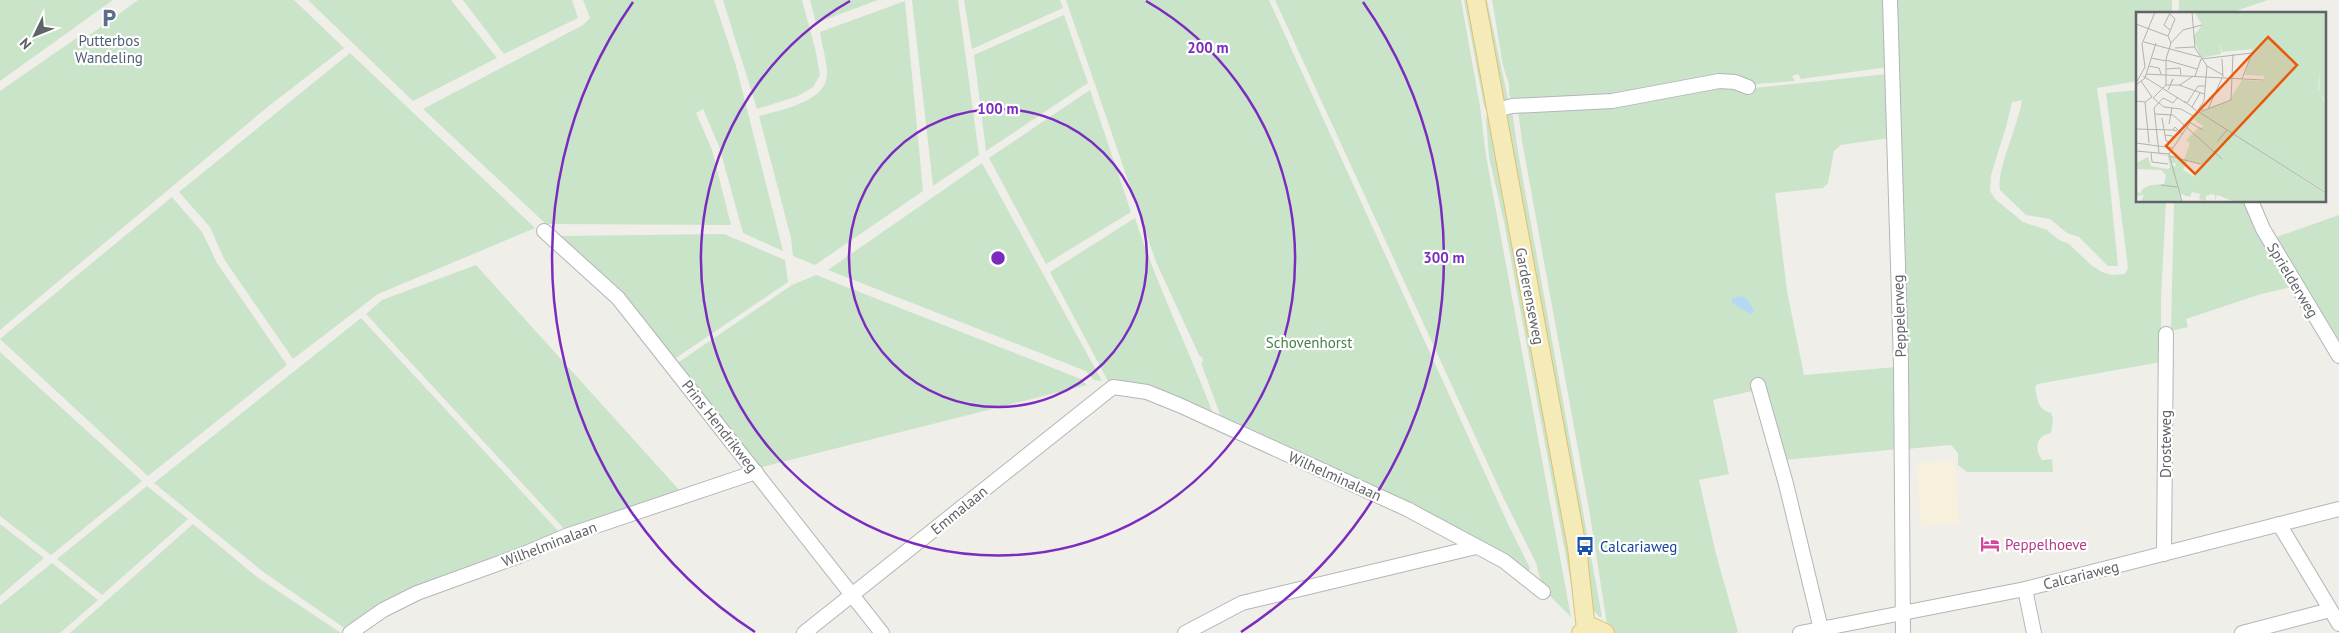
<svg xmlns="http://www.w3.org/2000/svg" width="2339" height="633" font-family="'PT Sans',sans-serif">
  <style>
    .green { fill: #c9e4c9 }
    .sand { fill: #f7f0dd }
    .water { fill: #b4d9f4 }
    .lines { fill: none; stroke-linecap: round; stroke-linejoin: round }
    .minor-casing { stroke: #b4b5b9; stroke-width: 16 }
    .major-casing { stroke: #e0c072; stroke-width: 20 }
    .minor { stroke: #fff; stroke-width: 14 }
    .major { stroke: #f5ebb9; stroke-width: 18 }
    .ring { fill: none; stroke: #7b2cbf; stroke-width: 2.5 }
    .labels { text-anchor: middle; dominant-baseline: central; stroke-width: 4.5; stroke-linejoin: round; paint-order: stroke }
    .service-label { font-size: 15px; fill: #4e5e75; stroke: #fff }
    .street-label { font-size: 15px; fill: #606367; stroke: #fff }
    .park-label { font-size: 15px; fill: #438345; stroke: #fff }
    .hotel-label { font-size: 15px; fill: #b23c85; stroke: #fff; text-anchor: start }
    .transit-label { font-size: 15px; fill: #164399; stroke: #fff; text-anchor: start }
    .inset-road { fill: none; stroke: #b2b2b1; stroke-width: 1 }
    .view { fill: #e8590c; fill-opacity: 0.15; stroke: #e8590c; stroke-width: 2.5 }
    .inset-edge { fill: none; stroke: #606367; stroke-width: 2.5 }
    .centre { fill: #7b2cbf; stroke: #fff; stroke-width: 2.5 }
    .ring-label { font-size: 15px; text-anchor: middle; font-weight: bold; fill: #7b2cbf; stroke: #fff; stroke-width: 4.5; stroke-linejoin: round; paint-order: stroke }
  </style>
  <rect width="100%" height="100%" fill="#f0eee9"/>
  <!-- green -->
  <g class="green">
    <path d="M0,0H113L0,81Z"/>
    <path d="M138,0H294L344,48L270,105L0,330V91L81,35L83,40Z"/>
    <path d="M308,0H451L497,58L413,101Z"/>
    <path d="M463,0H572L578,18L504,54Z"/>
    <path d="M583,0H714L736,66L783,251L743,233L719,146L703,109L696,113L712,150L731,225L546,224L423,109L583,25L590,18Z"/>
    <path d="M723,0H802L815,48L820,75L813,87L798,96L757,109Z"/>
    <path d="M810,0H878L816,23Z"/>
    <path d="M912,0H958L979,155L933,186Z"/>
    <path d="M964,0H1060L1063,8L972,49Z"/>
    <path d="M1066,0H1269L1509,526L1530,568L1528,573L1223,422L1201,363L1203,362L1202,356L1200,357L1156,262Z"/>
    <path d="M1275,0H1461L1480,106L1486,156L1571,617L1543,589L1536,563L1504,499Z"/>
    <path d="M1464,0H1471L1489,110L1485,109L1484,106Z"/>
    <path d="M1481,0H1487L1509,104L1499,101Z"/>
    <path d="M1492,0H1886L1888,67L1801,79L1798,74L1792,76L1795,81L1756,84L1745,89L1887,74L1889,138L1841,145L1834,151L1828,183L1823,188L1775,193L1787,291L1804,375L1896,367L1899,449L1784,460L1765,388L1713,400L1729,474L1699,480L1716,554L1738,632L1736,633H1612L1608,631L1590,515L1522,141L1518,111L1509,95V84L1503,66Z"/>
    <path d="M1893,0H2172V14H2138V81L2097,88L2107,157L2118,266H2108L2079,237L2067,233L2050,219L2026,215L2000,190C1996,170 2019,124 2022,100L2012,102L2006,127L1991,175L1990,191L1995,199L2023,222L2047,230L2059,240L2069,244L2091,265L2102,272L2112,275L2125,274L2128,268L2106,93L2138,90V201H2166L2161,297V362L2038,384L2035,387C2038,400 2037,409 2051,413L2053,418L2051,433C2036,435 2034,449 2042,460L2052,459L2053,472H1967L1958,465V453L1951,445L1906,449Z"/>
    <path d="M2179,0H2268L2227,14H2179Z"/>
    <path d="M905,1L923,191L815,265L793,256L791,238L759,116C780,110 827,102 827,74C827,61 822,46 820,32Z"/>
    <path d="M1064,15L1088,83L986,151L974,55Z"/>
    <path d="M350,53L535,228L378,294L293,359L224,259L210,227L179,192Z"/>
    <path d="M1090,90L1131,212L1046,264L989,158Z"/>
    <path d="M1512,110L1518,152L1602,617H1599L1592,608L1502,115Z"/>
    <path d="M1492,113L1562,499L1580,629L1575,622L1576,611L1504,222L1489,157L1486,118Z"/>
    <path d="M982,163L1102,381L1094,380L1086,371L828,270Z"/>
    <path d="M172,197L202,232L217,263L287,365L148,476L0,339Z"/>
    <path d="M2174,201H2243L2254,225L2291,287L2261,294L2186,319L2188,327L2171,331Z"/>
    <path d="M2339,215V347L2271,239Z"/>
    <path d="M1135,218C1157,287 1190,351 1215,419L1109,383L1050,272Z"/>
    <path d="M724,234L785,260L788,282L673,360L621,293L561,236Z"/>
    <path d="M476,265L681,492L567,532L366,314L382,300Z"/>
    <path d="M816,275L1081,379L1087,385L758,468L676,364L792,285Z"/>
    <path d="M361,318L561,534L347,630L262,571L154,483Z"/>
    <path d="M0,352L142,481L51,555L0,516Z"/>
    <path d="M147,486L188,519L102,595L57,559Z"/>
    <path d="M0,524L44,558L0,596Z"/>
    <path d="M193,524L257,577L341,633H70Z"/>
    <path d="M52,563L98,600L60,633H0V605Z"/>
  </g>
  <!-- sand -->
  <path class="sand" d="M1955,461L1959,523L1920,527L1917,463Z"/>
  <!-- water -->
  <path class="water" d="M1742,296L1747,299L1754,310L1751,314L1732,303V298Z"/>
  <g class="lines">
    <!-- minor casing -->
    <g class="minor-casing">
      <g id="minor">
        <path d="M1890,0L1901,365L1903,633"/>
        <path d="M1496,110L1512,106L1612,101L1719,81L1735,82L1748,87"/>
        <path d="M2251,201L2263,229L2339,356"/>
        <path d="M544,231L618,298L882,633"/>
        <path d="M1758,385L1786,484L1821,629"/>
        <path d="M2279,524L2339,624"/>
        <path d="M2164,554L2166,334"/>
        <path d="M2025,589L2034,633"/>
        <path d="M350,633L383,610L417,593L519,556L566,536L756,472"/>
        <path d="M804,633L1113,387L1147,392L1179,405L1407,509L1504,561L1543,592"/>
        <path d="M1185,633L1242,603L1476,547"/>
        <path d="M1800,633L2025,589L2339,509"/>
        <path d="M2242,633L2330,610"/>
      </g>
    </g>
    <!-- major casing -->
    <g class="major-casing">
      <g id="major">
        <path d="M1476,0L1577,548L1586,629"/>
        <path d="M1581,633L1592,627L1605,633"/>
      </g>
    </g>
    <!-- minor -->
    <use href="#minor" class="minor"/>
    <!-- major -->
    <use href="#major" class="major"/>
  </g>
  <!-- distance rings -->
  <g class="ring">
    <circle cx="998" cy="258" r="149"/>
    <path d="M1146 1A297 297 0 1 1 850 1"/>
    <path d="M755 632A446 446 0 0 1 633 2M1363 2A446 446 0 0 1 1241 632"/>
  </g>
  <!-- icons -->
  <defs>
    <g id="parking-bare" transform="scale(1.5)"><path d="M-3.5-5.5H1a3.5 3.5 0 0 1 0 7H-1V5.5H-3.5ZM-1-3.4V-.6H.8a1.4 1.4 0 0 0 0-2.8Z" fill="#5c6f8a" stroke="#fff" stroke-width="2.5" paint-order="stroke"/></g>
    <g id="hotel-bare" transform="scale(1.5)"><path d="M-6-4.5h1.5V1H6V5H4.5V3h-9V5H-6ZM-4 0a1.8 1.8 0 1 1 3.6 0ZM.5 0V-2.5h3Q6-2.5 6 0Z" fill="#d1479c" stroke="#fff" stroke-width="2.5" paint-order="stroke"/></g>
    <g id="bus-bare" transform="scale(1.5)"><path d="M-5-6H5V4H4V6H2V4H-2V6H-4V4H-5ZM-3.5-4V0h7V-4ZM-3.5 1.2v1.5H-2V1.2ZM2 1.2v1.5H3.5V1.2Z" fill="#1a4fb4" stroke="#fff" stroke-width="2.5" paint-order="stroke"/></g>
  </defs>
  <g fill-rule="evenodd">
    <use href="#parking-bare" x="109" y="18"/>
    <use href="#hotel-bare" x="1990" y="544"/>
    <use href="#bus-bare" x="1585" y="546"/>
  </g>
  <g class="labels">
    <!-- service labels -->
    <g class="service-label">
      <text x="109" y="40">Putterbos<tspan x="109" dy="17">Wandeling</tspan></text>
    </g>
    <!-- street labels -->
    <g class="street-label">
      <text transform="translate(2293 280) rotate(59)">Sprielderweg</text>
      <text transform="translate(1530 296) rotate(79)">Garderenseweg</text>
      <text transform="translate(1899 316) rotate(-92)">Peppelerweg</text>
      <text transform="translate(720 426) rotate(52)">Prins Hendrikweg</text>
      <text transform="translate(2165 444) rotate(-90)">Drosteweg</text>
      <text transform="translate(1335 476) rotate(24)">Wilhelminalaan</text>
      <text transform="translate(959 510) rotate(-39)">Emmalaan</text>
      <text transform="translate(549 544) rotate(-21)">Wilhelminalaan</text>
      <text transform="translate(2081 575) rotate(-14)">Calcariaweg</text>
    </g>
    <!-- park labels -->
    <g class="park-label">
      <text x="1309" y="342">Schovenhorst</text>
    </g>
    <!-- hotel labels -->
    <g class="hotel-label">
      <text x="2005" y="544">Peppelhoeve</text>
    </g>
    <!-- transit labels -->
    <g class="transit-label">
      <text x="1600" y="546">Calcariaweg</text>
    </g>
  </g>
  <!-- overview -->
  <g transform="translate(2136 12)">
    <rect width="190" height="190" fill="#f0eee9"/>
    <path d="M190,0V90L183,79L184,60L182,77L190,92V180L119,136L190,182V190H100L81,183L79,189V183L76,182L70,184V189L63,187L64,182L56,180L54,185L45,182L46,190L38,163L45,190L5,189L8,183L2,184L0,180L5,181L6,177L15,173L28,172L30,163L25,158L0,157V151L12,145L15,154L31,157L34,156L33,151L39,155L40,151H33L32,144L15,141L32,143L48,148L54,131L50,128L62,116L68,115L56,106L61,100L93,89L106,68L126,69L129,64L109,63L116,37L86,40L84,31L85,42L65,46L57,25L66,13L59,1ZM52,148L65,153L59,165L47,158Z" fill="#c9e4c9" fill-rule="evenodd"/>
    <path class="inset-road" d="M56,0L59,36L71,54L87,63M34,1L28,13L34,18M0,12L32,24L35,31L30,47V73L17,86L28,95L45,97L57,104M32,24L39,7L34,2M8,30L64,45M35,31L47,18L66,13M6,32L19,0M39,36L59,35M15,46L30,49M86,47L87,65M30,48L61,57M13,54L23,56L25,62M30,57L44,56L45,63M10,62L127,68M7,64L50,91M59,64L65,47L116,41L106,67M0,71L9,55L6,32M0,73L9,66L20,31M30,73H44L57,64M43,73L68,82M32,78L37,67L35,71M0,89L9,90L16,85L5,69M48,89L62,100M9,90L13,131M51,91L62,74H69M56,95L64,81M72,97L86,66M62,98L68,89L71,54M66,99L95,88L97,42M63,100L190,181M19,102L37,103L86,147M26,106L30,129L34,130M53,110L67,118M33,112L36,96M0,117L37,118M41,119L37,118L39,115L46,122M29,123L37,124L31,135M81,130L91,118M0,131L37,136M0,139L33,142M15,141L16,150L32,152M23,141L18,96L27,86L37,91L42,85M33,142L61,100M33,142L46,190M34,144L64,152M25,173L41,175"/>
    <path class="view" d="M132,25L161,53L59,162L30,134Z"/>
    <rect width="190" height="190" class="inset-edge"/>
  </g>
  <circle cx="998" cy="258" r="8" class="centre"/>
  <g class="ring-label">
    <text x="1208" y="53">200 m</text>
    <text x="998" y="114">100 m</text>
    <text x="1444" y="263">300 m</text>
  </g>
  <!-- north arrow -->
  <g transform="translate(35 35) rotate(227)" stroke="#ffffff" stroke-width="4" paint-order="stroke">
  <path d="M0-4L9 19L0 12L-9 19Z" fill="#606367"/>
  <text y="-8" font-size="14" font-weight="bold" text-anchor="middle" fill="#606367">N</text>
  </g>
</svg>
